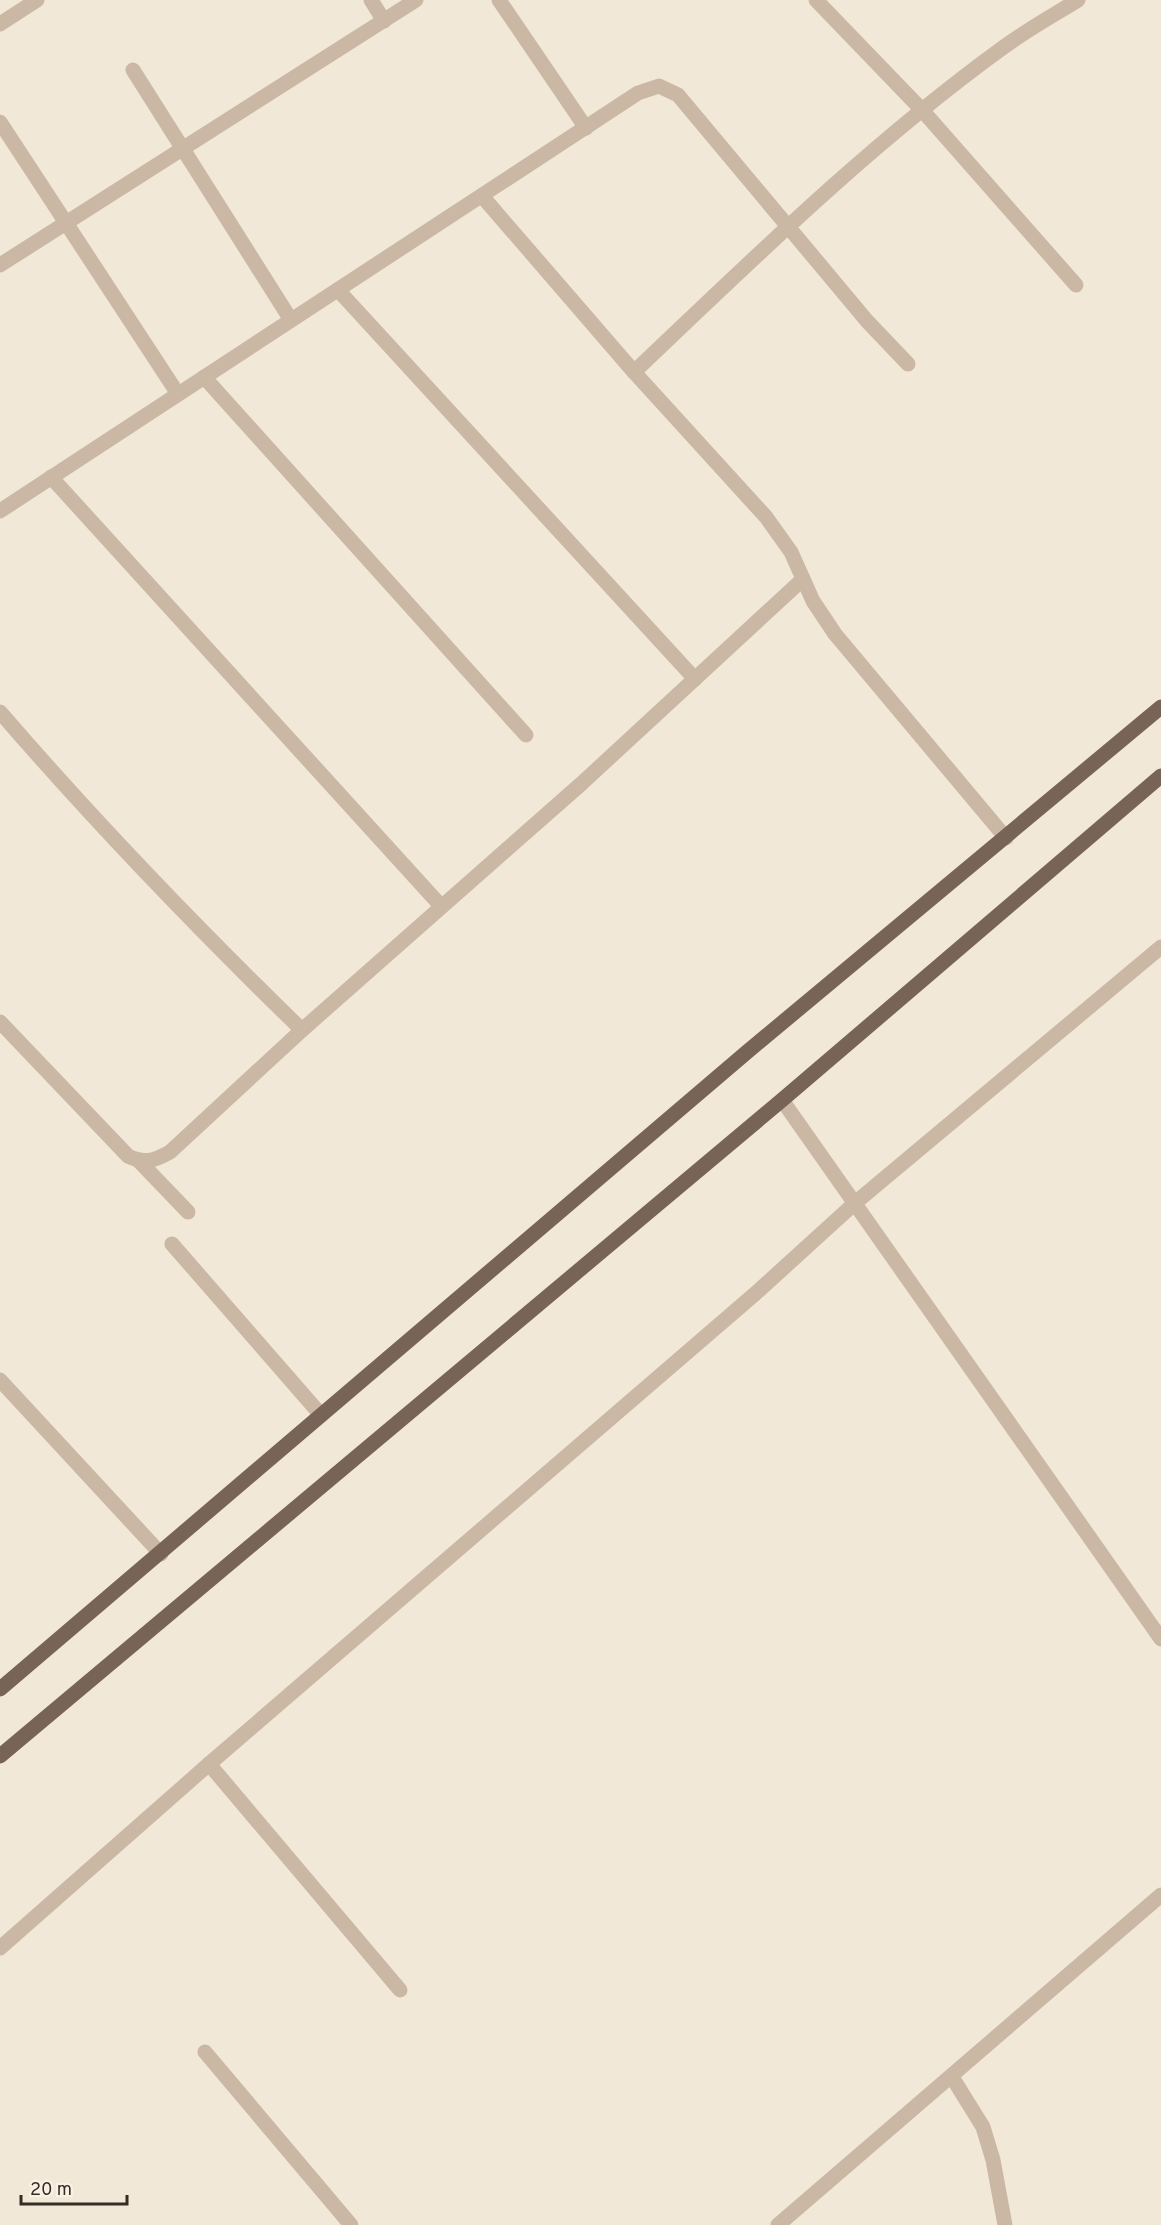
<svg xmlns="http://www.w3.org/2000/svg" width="1161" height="2225" font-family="Overpass,sans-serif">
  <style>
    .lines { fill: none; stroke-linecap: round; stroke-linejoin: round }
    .service { stroke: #cab8a4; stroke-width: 15 }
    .minor { stroke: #cab8a4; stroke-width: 15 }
    .primary { stroke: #786456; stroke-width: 15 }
  </style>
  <rect width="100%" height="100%" fill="#f2e8d8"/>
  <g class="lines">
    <!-- service -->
    <g class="service">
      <path d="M782,1100L1161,1639"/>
      <path d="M209,1764L400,1990"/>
      <path d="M0,1948L209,1764L756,1293L855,1203L1161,947"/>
      <path d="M205,2052L351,2225"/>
      <path d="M952,2077L983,2127L993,2160L1005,2225"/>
      <path d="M778,2225L1161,1895"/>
    </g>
    <!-- minor -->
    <g class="minor">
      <path d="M371,0L384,21"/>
      <path d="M499,0L586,128"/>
      <path d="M816,0L922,110L1076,285"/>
      <path d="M0,24L37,0"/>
      <path d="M133,70L291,320"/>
      <path d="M0,122L178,394"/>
      <path d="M482,196L634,372L766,517L791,552L813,601L835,634L1006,838"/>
      <path d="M0,265L416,0"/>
      <path d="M338,290L695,679"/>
      <path d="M634,372C752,260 869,145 1001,49C1025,31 1052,16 1078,0"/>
      <path d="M204,377L526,735"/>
      <path d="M51,477L441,906"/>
      <path d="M0,511L638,93L659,86L678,95L867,321L908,364"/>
      <path d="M0,712C96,823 197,928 302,1030"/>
      <path d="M0,1022L128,1156C144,1164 154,1161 170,1152L302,1030L581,784L803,579"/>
      <path d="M139,1161L188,1212"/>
      <path d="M172,1244L321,1415"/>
      <path d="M0,1380L161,1554"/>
    </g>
    <!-- primary -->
    <g class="primary">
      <path d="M0,1689L747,1052L1161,707"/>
      <path d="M0,1756L782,1100L1161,776"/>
    </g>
  </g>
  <!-- scale -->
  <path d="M21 2195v9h106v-9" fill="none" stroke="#352c26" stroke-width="3"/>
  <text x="30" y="2195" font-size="18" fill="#352c26" stroke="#faf1e4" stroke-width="4.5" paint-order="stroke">20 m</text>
</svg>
